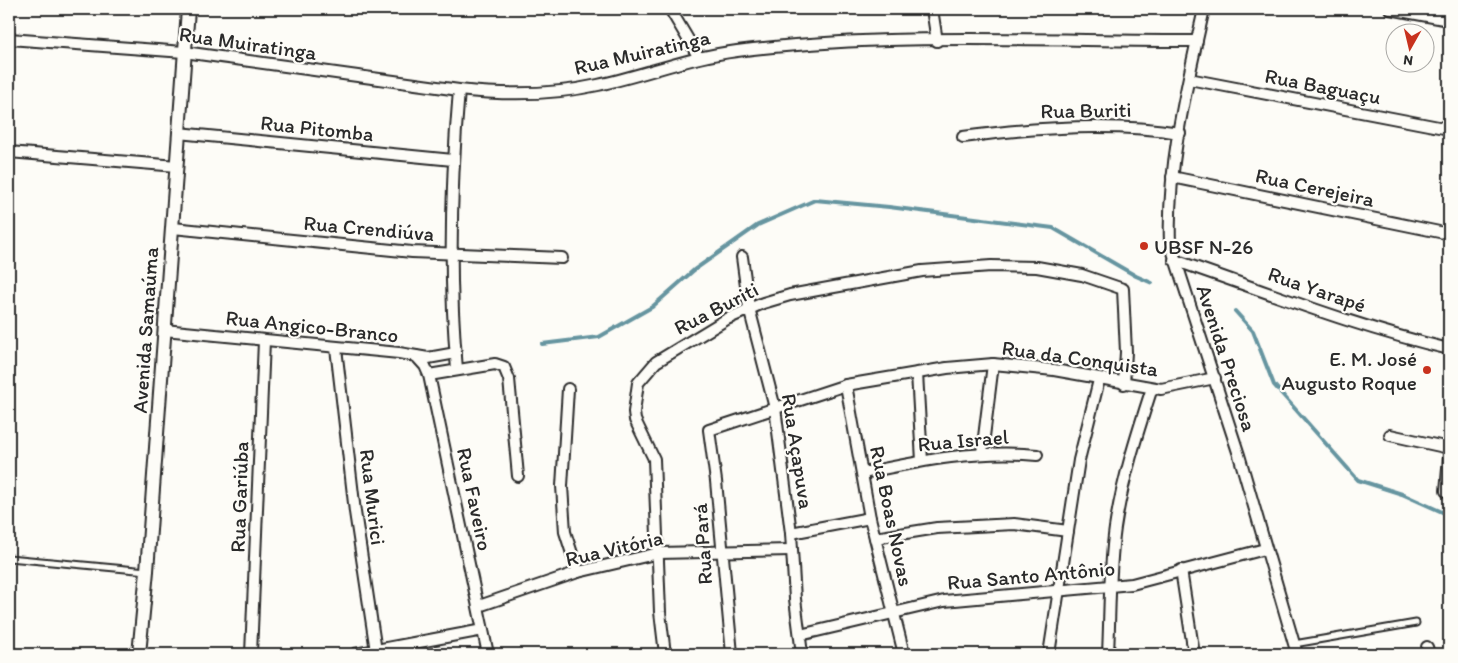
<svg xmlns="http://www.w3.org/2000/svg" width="1458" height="663" font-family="Itim,sans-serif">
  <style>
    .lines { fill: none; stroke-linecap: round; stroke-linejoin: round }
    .stream { stroke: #6695a0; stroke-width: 4 }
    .service-casing { stroke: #2b2b2b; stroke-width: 9 }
    .minor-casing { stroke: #2b2b2b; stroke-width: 14 }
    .tertiary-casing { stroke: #2b2b2b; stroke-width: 16 }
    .service { stroke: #fdfcf7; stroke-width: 5 }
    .minor { stroke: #fdfcf7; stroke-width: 10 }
    .tertiary { stroke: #fdfcf7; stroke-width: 12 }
    .poi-dot { fill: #c8321e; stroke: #fdfcf7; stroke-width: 2 }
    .labels { text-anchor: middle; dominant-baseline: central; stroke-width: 4.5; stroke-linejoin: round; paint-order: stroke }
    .street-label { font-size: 21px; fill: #2b2b2b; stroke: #fdfcf7 }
    .poi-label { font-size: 21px; fill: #2b2b2b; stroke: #fdfcf7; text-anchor: start }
  </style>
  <rect width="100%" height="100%" fill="#fdfcf7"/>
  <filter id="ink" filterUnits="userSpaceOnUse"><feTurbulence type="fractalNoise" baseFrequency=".02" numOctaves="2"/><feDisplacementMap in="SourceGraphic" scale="10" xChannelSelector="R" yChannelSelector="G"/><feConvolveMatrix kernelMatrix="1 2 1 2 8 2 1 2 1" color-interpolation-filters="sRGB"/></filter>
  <g filter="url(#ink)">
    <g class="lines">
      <!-- stream -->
      <g class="stream">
        <path d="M1235,311L1253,331L1274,385L1358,480L1402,494L1449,515"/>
        <path d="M542,344L599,337L652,307L694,270L758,225L815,200L889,207L1053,228L1136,276L1152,283"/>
      </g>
      <!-- service casing -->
      <g class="service-casing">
        <g id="service">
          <path d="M9,558L147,571"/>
          <path d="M1294,644L1416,623"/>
        </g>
      </g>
      <!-- minor casing -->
      <g class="minor-casing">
        <g id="minor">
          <path d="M670,9L698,56"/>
          <path d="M932,9L937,41"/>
          <path d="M1204,9C1187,85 1167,165 1170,243L1239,455L1297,654"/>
          <path d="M1390,9L1449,20"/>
          <path d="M9,39L184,52L459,90C504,95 553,95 598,85C645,75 689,57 737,51C888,32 1044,41 1197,41"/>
          <path d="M1189,79L1449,129"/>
          <path d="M178,133L453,160"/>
          <path d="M963,137C1030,128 1113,122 1180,133"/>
          <path d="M9,152L177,166"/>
          <path d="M1172,177L1449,234"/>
          <path d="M173,228L412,252L562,258"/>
          <path d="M742,257L749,308L775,408L791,533L795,599L802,654"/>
          <path d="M1174,260C1265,291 1355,327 1449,349"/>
          <path d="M164,330L399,353L428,358L456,353"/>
          <path d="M336,348L355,512L376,651"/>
          <path d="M416,356L425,366L429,375L488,654"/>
          <path d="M457,369C448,275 451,183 459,90"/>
          <path d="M917,373L922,461"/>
          <path d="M429,375L495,364L504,367L509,379L518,476"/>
          <path d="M846,385L870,518L904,654"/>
          <path d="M568,389L562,486L565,532L578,572"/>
          <path d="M1390,435L1449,448"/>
          <path d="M982,453L993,364"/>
          <path d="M863,473C921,461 978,449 1037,455"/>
          <path d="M1446,491L1449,457"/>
          <path d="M791,533L870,518"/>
          <path d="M875,538L937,528L1014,524L1068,531"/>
          <path d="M1181,570L1194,654"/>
          <path d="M479,606L578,572L659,553L791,550"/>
          <path d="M800,635L944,601L1132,584L1265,549"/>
          <path d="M1427,647L1429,654"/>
          <path d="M9,654H14"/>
          <path d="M251,654L264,341"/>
          <path d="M355,654L483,630"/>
          <path d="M665,654L660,612L654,459L635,420L634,412L638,383L656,362L727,319L763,303L790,295L922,271L991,266L1037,267L1082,275L1123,289L1126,352L1124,384"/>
          <path d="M732,654L716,481L709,430L846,385L947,368L993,364L1054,370L1161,389L1215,378"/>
          <path d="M1049,654L1079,460L1099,380"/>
          <path d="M1108,654C1110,612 1109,570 1115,528C1122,481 1137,434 1152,388"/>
        </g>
      </g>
      <!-- tertiary casing -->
      <g class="tertiary-casing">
        <path id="tertiary" d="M139,654L147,571L188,9"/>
      </g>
      <!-- service -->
      <use href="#service" class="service"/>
      <!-- minor -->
      <use href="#minor" class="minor"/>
      <!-- tertiary -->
      <use href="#tertiary" class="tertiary"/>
    </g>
  </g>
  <!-- markers -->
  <g class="poi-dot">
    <circle cx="1144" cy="246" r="5"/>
    <circle cx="1427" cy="370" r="5"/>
  </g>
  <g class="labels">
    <!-- street labels -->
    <g class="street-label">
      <text transform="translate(248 43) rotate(8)">Rua Muiratinga</text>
      <text transform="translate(642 52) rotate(-13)">Rua Muiratinga</text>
      <text transform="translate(1323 86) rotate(11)">Rua Baguaçu</text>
      <text transform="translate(1086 110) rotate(-1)">Rua Buriti</text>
      <text transform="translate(317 128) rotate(6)">Rua Pitomba</text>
      <text transform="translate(1315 187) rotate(12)">Rua Cerejeira</text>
      <text transform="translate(369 228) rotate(5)">Rua Crendiúva</text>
      <text transform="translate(1317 289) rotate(19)">Rua Yarapé</text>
      <text transform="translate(716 308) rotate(-27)">Rua Buriti</text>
      <text transform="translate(312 326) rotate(6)">Rua Angico-Branco</text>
      <text transform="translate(145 330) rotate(-86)">Avenida Samaúma</text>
      <text transform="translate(1080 358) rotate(8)">Rua da Conquista</text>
      <text transform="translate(1227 358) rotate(72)">Avenida Preciosa</text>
      <text transform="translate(963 440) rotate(-5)">Rua Israel</text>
      <text transform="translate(798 451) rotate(81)">Rua Açapuva</text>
      <text transform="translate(239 497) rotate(-88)">Rua Gariúba</text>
      <text transform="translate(373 497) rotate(83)">Rua Murici</text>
      <text transform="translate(475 499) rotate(78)">Rua Faveiro</text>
      <text transform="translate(892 516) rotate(78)">Rua Boas Novas</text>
      <text transform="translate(702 544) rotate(-94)">Rua Pará</text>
      <text transform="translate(614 548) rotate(-13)">Rua Vitória</text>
      <text transform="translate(1031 575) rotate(-5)">Rua Santo Antônio</text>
    </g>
    <!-- poi labels -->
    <g class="poi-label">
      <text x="1154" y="246">UBSF N-26</text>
      <text x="1417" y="358" text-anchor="end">E. M. José<tspan x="1417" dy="24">Augusto Roque</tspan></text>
    </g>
  </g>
  <!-- margin -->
  <rect width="1458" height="663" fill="none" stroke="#fdfcf7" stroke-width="30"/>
  <rect x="15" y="15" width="1428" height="633" fill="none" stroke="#2b2b2b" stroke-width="2" filter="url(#ink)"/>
  <!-- north arrow -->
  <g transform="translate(1410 48) rotate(188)"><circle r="24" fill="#fdfcf7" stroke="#a9a8a5"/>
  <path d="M0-4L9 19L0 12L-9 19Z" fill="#c8321e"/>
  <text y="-8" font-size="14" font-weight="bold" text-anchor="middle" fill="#2b2b2b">N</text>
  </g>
</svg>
